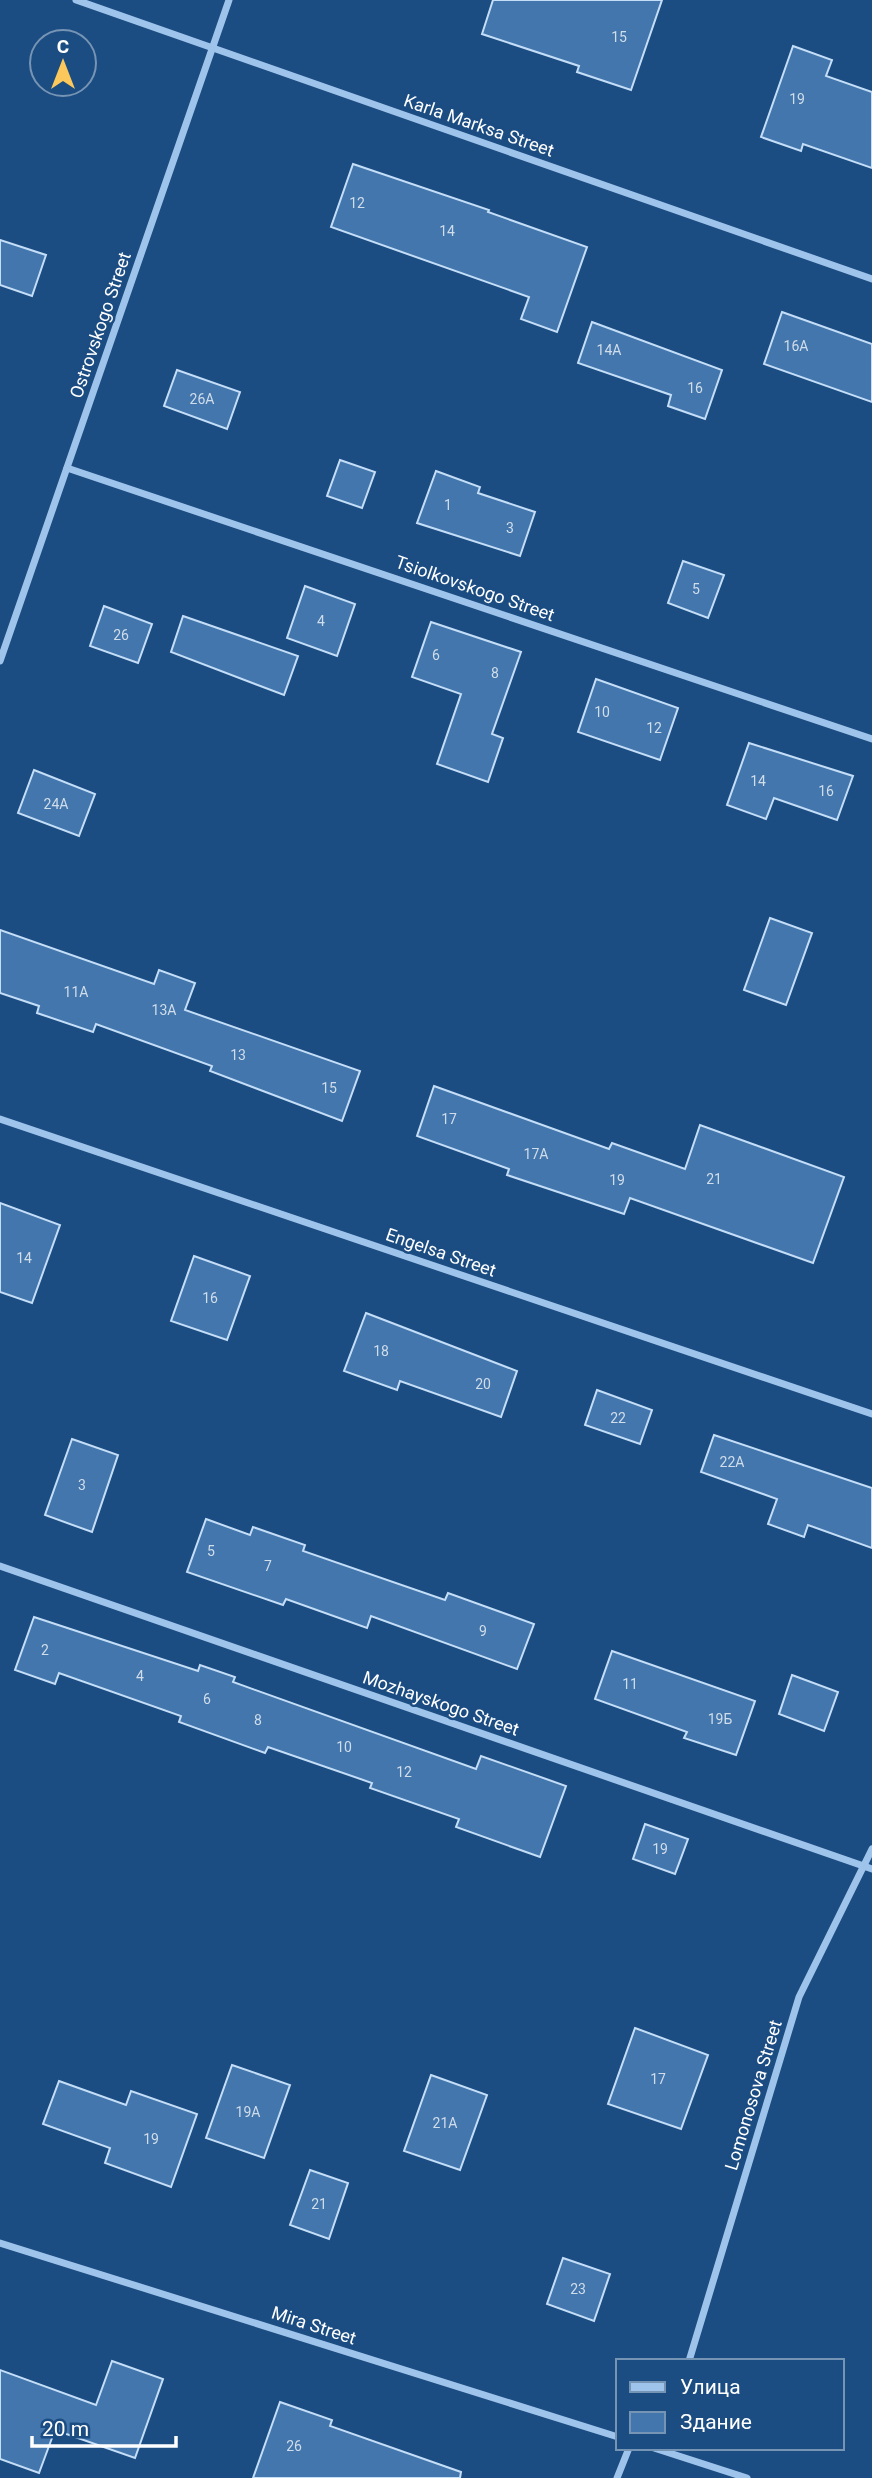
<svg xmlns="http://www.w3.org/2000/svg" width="872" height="2478" font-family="Roboto,sans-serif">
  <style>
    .building { fill: #4376ac; stroke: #c4def8; stroke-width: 2 }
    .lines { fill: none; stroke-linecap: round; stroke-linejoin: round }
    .minor { stroke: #9fc4eb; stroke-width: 7 }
    .labels { text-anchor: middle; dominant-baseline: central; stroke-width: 5; stroke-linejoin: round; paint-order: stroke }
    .number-label { font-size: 14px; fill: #d0ddea }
    .street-label { font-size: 18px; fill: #fff; stroke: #1b4c82 }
  </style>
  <rect width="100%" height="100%" fill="#1b4c82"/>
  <!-- building -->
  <g class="building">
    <path d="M493,0H662L631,90L577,72L579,66L482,34Z"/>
    <path d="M793,46L832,60L826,76L872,92V168L803,144L801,151L761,137Z"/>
    <path d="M353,164L489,210L488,212L587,247L557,332L521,319L529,297L331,227Z"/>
    <path d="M0,240L46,255L32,296L0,285Z"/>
    <path d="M782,312L872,344V402L764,364Z"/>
    <path d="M592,322L722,370L705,419L668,406L671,395L578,363Z"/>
    <path d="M177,370L240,392L227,429L164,406Z"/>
    <path d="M340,460L375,472L362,508L327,496Z"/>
    <path d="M436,471L480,487L478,493L535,512L520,556L417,523Z"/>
    <path d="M683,561L724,575L708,618L668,603Z"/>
    <path d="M305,586L355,604L337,656L287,638Z"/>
    <path d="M104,606L152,624L138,663L90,646Z"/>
    <path d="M183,616L298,656L284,695L171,652Z"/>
    <path d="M431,622L521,652L492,734L503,738L488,782L437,764L461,694L412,677Z"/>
    <path d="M596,679L678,708L660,760L578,732Z"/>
    <path d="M749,743L853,776L837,820L774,798L766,819L727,805Z"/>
    <path d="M34,770L95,794L79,836L18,813Z"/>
    <path d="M770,918L812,933L786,1005L744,990Z"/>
    <path d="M0,930L154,984L159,970L195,983L185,1010L360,1071L342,1121L210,1071L212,1066L96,1024L93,1032L37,1013L39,1006L0,993Z"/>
    <path d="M434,1086L609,1149L612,1143L685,1169L700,1125L844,1177L813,1263L630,1198L624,1214L507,1175L509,1169L417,1136Z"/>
    <path d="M0,1203L60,1225L32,1303L0,1292Z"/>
    <path d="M194,1256L250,1276L227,1340L171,1321Z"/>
    <path d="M366,1313L517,1371L501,1417L400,1381L397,1390L344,1371Z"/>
    <path d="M597,1390L652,1410L640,1444L585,1425Z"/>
    <path d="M714,1435L872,1488V1548L808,1525L804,1537L768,1524L777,1499L701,1472Z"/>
    <path d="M72,1439L118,1455L92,1532L45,1515Z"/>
    <path d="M206,1519L250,1535L253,1527L305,1545L303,1551L445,1600L448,1593L534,1624L517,1669L371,1616L367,1628L286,1599L283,1605L187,1572Z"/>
    <path d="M34,1617L198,1671L200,1665L235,1677L233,1682L476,1769L481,1756L566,1786L540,1857L456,1827L459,1819L370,1788L372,1783L268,1747L265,1753L179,1722L181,1716L59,1673L55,1684L15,1670Z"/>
    <path d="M612,1651L755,1701L736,1755L684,1738L687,1732L595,1699Z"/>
    <path d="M792,1675L838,1692L824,1731L779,1714Z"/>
    <path d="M645,1824L688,1839L675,1874L633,1859Z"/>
    <path d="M635,2028L708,2055L681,2129L608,2104Z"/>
    <path d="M232,2065L290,2085L264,2158L206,2138Z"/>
    <path d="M431,2075L487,2095L460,2170L404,2151Z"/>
    <path d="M59,2081L126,2105L131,2091L197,2114L171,2187L105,2163L110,2148L43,2124Z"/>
    <path d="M310,2170L348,2183L329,2239L290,2225Z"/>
    <path d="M563,2258L610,2274L594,2321L547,2304Z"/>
    <path d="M112,2361L163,2379L135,2458L55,2430L39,2473L0,2459V2370L96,2405Z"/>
    <path d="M280,2402L332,2420L330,2426L461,2472L460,2478H253Z"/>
  </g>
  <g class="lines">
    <!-- minor -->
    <g class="minor">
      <path d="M76,0L872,279"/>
      <path d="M67,468L872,739"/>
      <path d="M0,661L229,0"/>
      <path d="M0,1119L872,1414"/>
      <path d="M0,1566L872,1869"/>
      <path d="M0,2243L618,2437"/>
      <path d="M689,2361L799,1997L872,1849"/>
      <path d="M654,2448L747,2478"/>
      <path d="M617,2478L629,2448"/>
    </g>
  </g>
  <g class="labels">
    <!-- number labels -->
    <g class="number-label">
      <text x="619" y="37">15</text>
      <text x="797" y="99">19</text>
      <text x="357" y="203">12</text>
      <text x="447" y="231">14</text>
      <text x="796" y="346">16А</text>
      <text x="609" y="350">14А</text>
      <text x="695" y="388">16</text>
      <text x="202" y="399">26А</text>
      <text x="448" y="505">1</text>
      <text x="510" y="528">3</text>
      <text x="696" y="589">5</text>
      <text x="321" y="621">4</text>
      <text x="121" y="635">26</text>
      <text x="436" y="655">6</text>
      <text x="495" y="673">8</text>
      <text x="602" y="712">10</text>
      <text x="654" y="728">12</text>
      <text x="758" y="781">14</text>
      <text x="826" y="791">16</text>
      <text x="56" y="804">24А</text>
      <text x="76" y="992">11А</text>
      <text x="164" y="1010">13А</text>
      <text x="238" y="1055">13</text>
      <text x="329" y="1088">15</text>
      <text x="449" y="1119">17</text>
      <text x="536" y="1154">17А</text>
      <text x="714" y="1179">21</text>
      <text x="617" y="1180">19</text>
      <text x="24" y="1258">14</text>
      <text x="210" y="1298">16</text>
      <text x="381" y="1351">18</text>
      <text x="483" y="1384">20</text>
      <text x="618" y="1418">22</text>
      <text x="732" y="1462">22А</text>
      <text x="82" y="1485">3</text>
      <text x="211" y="1551">5</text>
      <text x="268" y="1566">7</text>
      <text x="483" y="1631">9</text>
      <text x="45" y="1650">2</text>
      <text x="140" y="1676">4</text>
      <text x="630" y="1684">11</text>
      <text x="207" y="1699">6</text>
      <text x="720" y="1719">19Б</text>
      <text x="258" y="1720">8</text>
      <text x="344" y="1747">10</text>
      <text x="404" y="1772">12</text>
      <text x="660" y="1849">19</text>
      <text x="658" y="2079">17</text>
      <text x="248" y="2112">19А</text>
      <text x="445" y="2123">21А</text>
      <text x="151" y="2139">19</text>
      <text x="319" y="2204">21</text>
      <text x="578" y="2289">23</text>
      <text x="294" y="2446">26</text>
    </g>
    <!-- street labels -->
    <g class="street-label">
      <text transform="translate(479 125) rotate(19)">Karla Marksa Street</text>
      <text transform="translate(100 325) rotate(-71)">Ostrovskogo Street</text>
      <text transform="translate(475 588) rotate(19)">Tsiolkovskogo Street</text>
      <text transform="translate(441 1252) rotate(19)">Engelsa Street</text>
      <text transform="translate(441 1703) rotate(19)">Mozhayskogo Street</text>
      <text transform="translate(753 2095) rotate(-73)">Lomonosova Street</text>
      <text transform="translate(314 2325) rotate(18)">Mira Street</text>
    </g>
  </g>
  <!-- legend -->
  <rect x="616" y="2359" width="228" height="91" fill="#1b4c82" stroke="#7694b4" stroke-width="2"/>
  <rect x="630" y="2382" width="35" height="10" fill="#9fc4eb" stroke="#7694b4" stroke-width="2"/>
  <text x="680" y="2394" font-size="21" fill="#ffffff">Улица</text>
  <rect x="630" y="2412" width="35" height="21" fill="#4376ac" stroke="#7694b4" stroke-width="2"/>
  <text x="680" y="2429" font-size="21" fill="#ffffff">Здание</text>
  <!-- north arrow -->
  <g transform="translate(63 63)"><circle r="33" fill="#1b4c82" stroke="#7694b4" stroke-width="2"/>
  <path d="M0-5L12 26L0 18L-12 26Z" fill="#fcc85c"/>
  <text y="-10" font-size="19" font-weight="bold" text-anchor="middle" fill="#ffffff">С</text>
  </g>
  <!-- scale -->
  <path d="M32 2436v10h144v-10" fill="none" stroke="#ffffff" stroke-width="3.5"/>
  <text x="42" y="2436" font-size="21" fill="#ffffff" stroke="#1b4c82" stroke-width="5" paint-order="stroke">20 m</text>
</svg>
